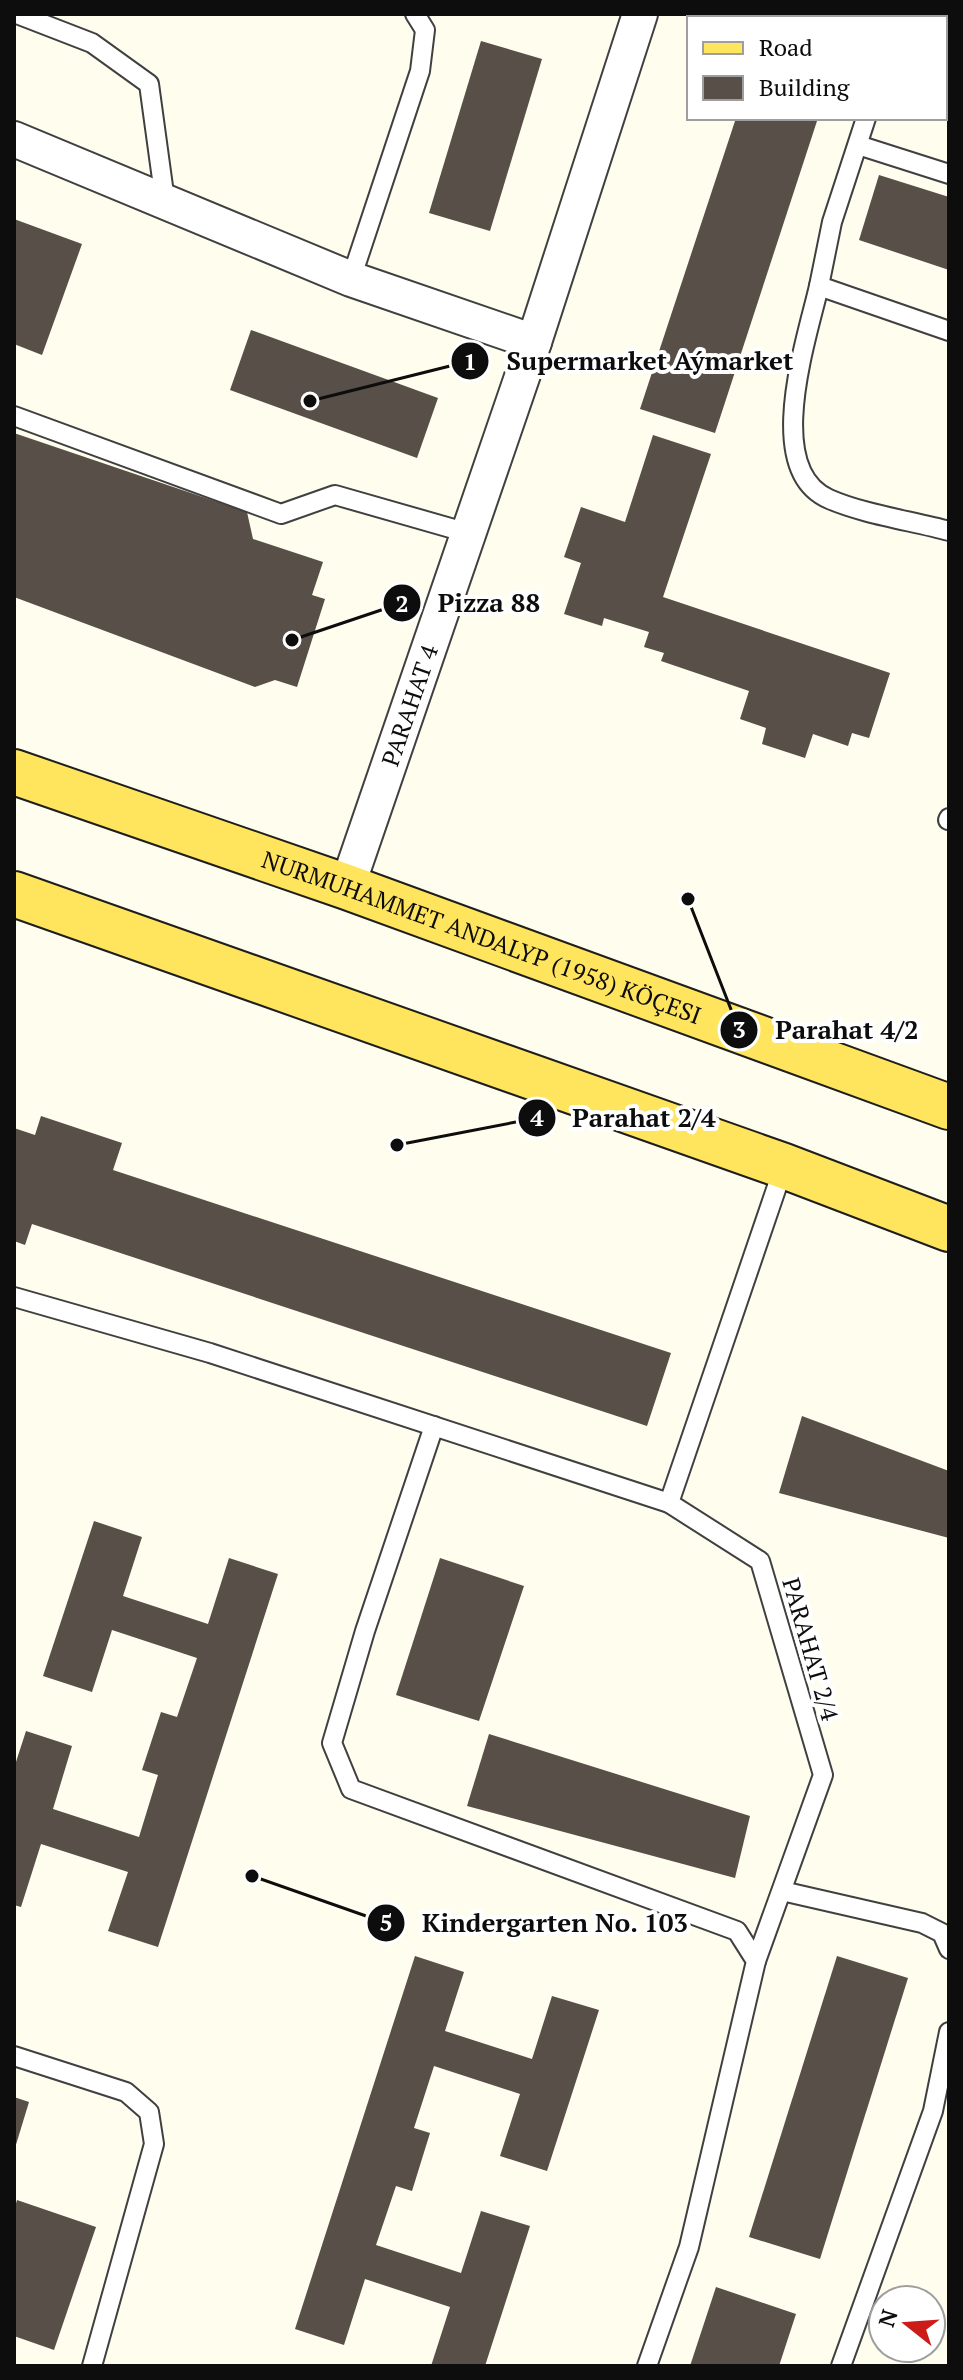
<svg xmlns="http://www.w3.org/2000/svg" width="963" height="2380" font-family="'PT Serif',serif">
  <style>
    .building { fill: #574f48 }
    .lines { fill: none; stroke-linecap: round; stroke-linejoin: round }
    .lane-casing { stroke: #404040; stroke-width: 22 }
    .street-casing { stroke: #404040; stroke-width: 38 }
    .primary-casing { stroke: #1e1e1e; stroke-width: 48 }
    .lane { stroke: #fff; stroke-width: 18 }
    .street { stroke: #fff; stroke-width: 34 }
    .primary { stroke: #ffe45d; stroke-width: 44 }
    .labels { text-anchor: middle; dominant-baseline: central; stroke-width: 8; stroke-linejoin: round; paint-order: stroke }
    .street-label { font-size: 24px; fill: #0d0d0d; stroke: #fff }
    .leader { fill: none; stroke: #0d0d0d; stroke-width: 3 }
    .callout-dot { fill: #0d0d0d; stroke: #fff; stroke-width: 3 }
    .mark-label { font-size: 24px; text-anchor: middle; font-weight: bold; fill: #fff }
    .callout-label { font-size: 26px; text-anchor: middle; font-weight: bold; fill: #0d0d0d; stroke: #fff; stroke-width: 8; stroke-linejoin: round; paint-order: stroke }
  </style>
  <rect width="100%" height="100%" fill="#fffded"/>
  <!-- building -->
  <g class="building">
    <path d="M917,14H949V49L945,48V18H916Z"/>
    <path d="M481,41L542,59L490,231L429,213Z"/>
    <path d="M736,118H818L715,433L640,409Z"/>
    <path d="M879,175L949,197V270L859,240Z"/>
    <path d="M14,219L82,244L42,355L14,344Z"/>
    <path d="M251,330L438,398L417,458L230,390Z"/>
    <path d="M14,433L247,512L253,539L323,562L312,595L325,599L297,687L275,680L255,687L14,597Z"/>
    <path d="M653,435L711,454L663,597L890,673L869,738L852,733L848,746L813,734L805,758L762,744L766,728L740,719L749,691L661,661L664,653L644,647L649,632L604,618L602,626L564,614L581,563L564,557L581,507L625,522Z"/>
    <path d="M41,1116L122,1143L113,1170L671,1353L647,1426L32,1224L25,1245L14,1241V1128L35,1135Z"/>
    <path d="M802,1416L949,1471V1538L779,1493Z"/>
    <path d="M94,1521L142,1537L123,1596L208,1624L229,1558L278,1574L158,1947L108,1931L128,1872L41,1844L21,1907L14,1905V1768L26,1731L72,1746L53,1809L139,1837L158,1775L142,1770L161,1712L177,1717L197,1658L112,1630L92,1692L43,1676Z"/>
    <path d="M440,1558L524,1586L479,1721L396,1695Z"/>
    <path d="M489,1734L750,1816L735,1878L467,1806Z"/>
    <path d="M415,1956L464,1972L445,2031L532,2059L552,1996L599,2010L547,2171L500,2156L520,2094L434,2066L414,2128L430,2133L412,2191L396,2186L376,2245L461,2273L481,2211L530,2226L485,2366H431L450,2307L365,2279L344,2345L295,2329Z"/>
    <path d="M837,1956L908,1978L820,2259L749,2237Z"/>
    <path d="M14,2097L29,2102L15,2148H14Z"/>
    <path d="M17,2200L96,2227L54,2350L14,2336V2210Z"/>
    <path d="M716,2287L796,2314L779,2366H690Z"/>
  </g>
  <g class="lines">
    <!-- lane casing -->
    <g class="lane-casing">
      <g id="lane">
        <path d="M17,14L92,43L149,84L165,201"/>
        <path d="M797,14L806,18"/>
        <path d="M898,18L899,14"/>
        <path d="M945,80L949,81"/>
        <path d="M866,118L832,222L819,286L949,331"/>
        <path d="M858,145L949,174"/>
        <path d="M351,279L420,71L425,30L415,14"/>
        <path d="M819,286C807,339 762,470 829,499C863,514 912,521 949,531"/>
        <path d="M14,416L281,514L335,495L468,533"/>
        <path d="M948,820L949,818"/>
        <path d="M14,1297L210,1353L669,1503"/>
        <path d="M434,1426L365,1631L332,1743L351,1789L737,1931L756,1961L689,2247L647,2366"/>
        <path d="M782,1891L922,1923L942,1933L949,1949"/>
        <path d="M756,1961L823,1775L760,1561L669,1503L784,1166"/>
        <path d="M14,2056L126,2092L149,2112L154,2144L92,2366"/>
        <path d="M841,2366L933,2111L949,2032"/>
      </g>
    </g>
    <!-- street casing -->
    <g class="street-casing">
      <g id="street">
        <path d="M14,139L351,279L534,342"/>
        <path id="s1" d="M347,887L534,342L640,14"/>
      </g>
    </g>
    <!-- primary casing -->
    <g class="primary-casing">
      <g id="primary">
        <path id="s2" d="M14,772L347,887L949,1107"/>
        <path d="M14,894L784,1166L949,1229"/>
      </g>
    </g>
    <!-- lane -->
    <use href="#lane" class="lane"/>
    <!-- street -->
    <use href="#street" class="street"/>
    <!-- primary -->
    <use href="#primary" class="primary"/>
  </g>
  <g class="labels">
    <!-- street labels -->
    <g class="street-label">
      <text stroke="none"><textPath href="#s1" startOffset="192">PARAHAT 4</textPath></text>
      <text stroke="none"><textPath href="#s2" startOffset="496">NURMUHAMMET ANDALYP (1958) KÖÇESI</textPath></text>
      <text transform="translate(811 1649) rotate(74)">PARAHAT 2/4</text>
    </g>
  </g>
  <!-- callouts -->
  <path class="leader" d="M310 401L470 361M292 640L402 603M688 899L739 1030M397 1145L537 1118M252 1876L386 1923"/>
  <g class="callout-dot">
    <circle cx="310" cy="401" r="8"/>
    <circle cx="292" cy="640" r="8"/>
    <circle cx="688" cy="899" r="8"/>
    <circle cx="397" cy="1145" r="8"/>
    <circle cx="252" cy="1876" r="8"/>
    <circle cx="470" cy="361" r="20"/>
    <circle cx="402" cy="603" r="20"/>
    <circle cx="739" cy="1030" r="20"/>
    <circle cx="537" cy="1118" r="20"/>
    <circle cx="386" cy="1923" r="20"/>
  </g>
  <g class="mark-label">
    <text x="470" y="370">1</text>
    <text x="402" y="612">2</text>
    <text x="739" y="1038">3</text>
    <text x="537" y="1126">4</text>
    <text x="386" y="1931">5</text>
  </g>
  <g class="callout-label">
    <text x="650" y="370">Supermarket Aýmarket</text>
    <text x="489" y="612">Pizza 88</text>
    <text x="847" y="1039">Parahat 4/2</text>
    <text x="644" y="1127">Parahat 2/4</text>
    <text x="555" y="1932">Kindergarten No. 103</text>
  </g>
  <!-- border -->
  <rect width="963" height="2380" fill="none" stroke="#0d0d0d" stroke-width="32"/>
  <!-- legend -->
  <rect x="687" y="16" width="260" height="104" fill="#ffffff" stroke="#9e9e9e" stroke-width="2"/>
  <rect x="703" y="42" width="40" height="12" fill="#ffe45d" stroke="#9e9e9e" stroke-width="2"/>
  <text x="759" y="56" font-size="24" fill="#0d0d0d">Road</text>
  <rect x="703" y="76" width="40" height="24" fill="#574f48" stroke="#9e9e9e" stroke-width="2"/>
  <text x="759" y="96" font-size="24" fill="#0d0d0d">Building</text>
  <!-- north arrow -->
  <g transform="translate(907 2324) rotate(287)"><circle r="38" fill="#ffffff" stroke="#9e9e9e" stroke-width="2"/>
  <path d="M0-6L14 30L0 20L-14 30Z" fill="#cb1c17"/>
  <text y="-12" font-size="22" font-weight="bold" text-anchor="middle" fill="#0d0d0d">N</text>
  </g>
</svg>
